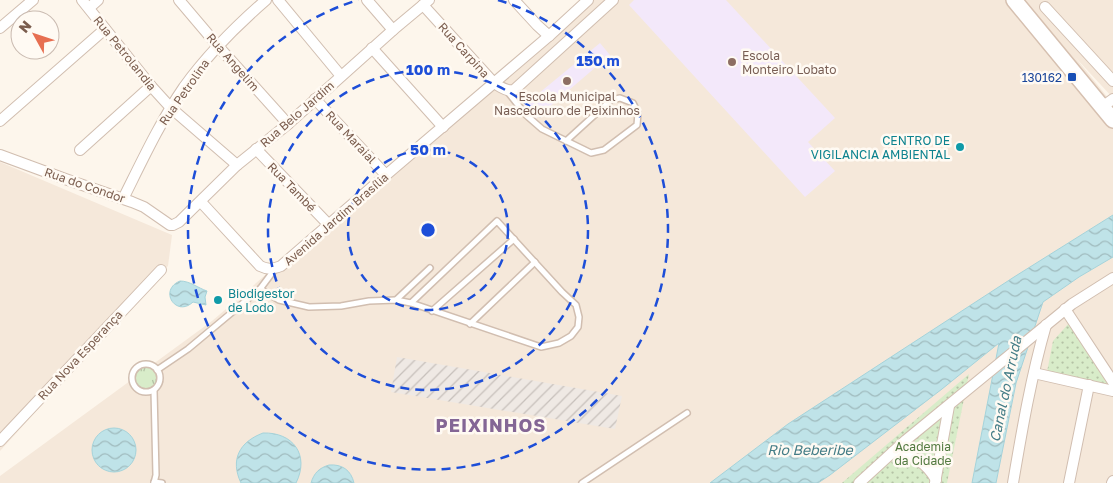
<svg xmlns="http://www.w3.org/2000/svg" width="1113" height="483" font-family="'Golos Text',sans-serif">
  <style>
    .residential { fill: #f5e8da }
    .industrial { fill: url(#industrial-furrows) }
    .education { fill: #f3e8fa }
    .grass { fill: url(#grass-tufts) }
    .park { fill: url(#park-dots) }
    .water { fill: url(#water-waves); stroke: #a5d3da }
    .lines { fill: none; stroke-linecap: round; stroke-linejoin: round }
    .service-casing { stroke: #d1beb0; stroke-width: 8 }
    .minor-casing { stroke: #d1beb0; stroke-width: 12 }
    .secondary-casing { stroke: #d6c0b0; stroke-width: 18 }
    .service { stroke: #fff; stroke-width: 5 }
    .minor { stroke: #fff; stroke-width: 10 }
    .secondary { stroke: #fff; stroke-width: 15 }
    .ring { fill: none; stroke: #1d4ed8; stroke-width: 2.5; stroke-dasharray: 9 6 }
    .education-dot { fill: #8d6e63; stroke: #fffaf3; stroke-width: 2 }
    .transit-dot { fill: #1a4fb4; stroke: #fffaf3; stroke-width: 2 }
    .culture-dot { fill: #0f9aa8; stroke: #fffaf3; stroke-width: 2 }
    .labels { text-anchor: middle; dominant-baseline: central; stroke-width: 5; stroke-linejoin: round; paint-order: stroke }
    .street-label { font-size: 12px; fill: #7a5c4d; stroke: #fffaf3 }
    .education-label { font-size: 12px; fill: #785e54; stroke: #fffaf3; text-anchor: start }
    .transit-label { font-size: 12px; fill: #164399; stroke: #fffaf3; text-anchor: end }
    .culture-label { font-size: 12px; fill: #0d838f; stroke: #fffaf3; text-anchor: end }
    .park-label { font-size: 12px; fill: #537a41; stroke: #fffaf3 }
    .water-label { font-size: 14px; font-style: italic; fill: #437c86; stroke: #fffaf3 }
    .district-label { font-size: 18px; font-weight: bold; letter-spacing: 1px; fill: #846695; stroke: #fffaf3 }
    .centre { fill: #1d4ed8; stroke: #fffaf3; stroke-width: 2.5 }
    .ring-label { font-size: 15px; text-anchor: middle; font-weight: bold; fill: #1d4ed8; stroke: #fffaf3; stroke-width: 5; stroke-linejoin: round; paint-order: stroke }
  </style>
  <defs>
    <pattern id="industrial-furrows" width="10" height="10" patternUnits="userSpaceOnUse" patternTransform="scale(1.25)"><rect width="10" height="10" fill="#efe9e4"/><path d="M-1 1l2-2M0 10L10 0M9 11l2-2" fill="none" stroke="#c7c0bb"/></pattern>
    <pattern id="grass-tufts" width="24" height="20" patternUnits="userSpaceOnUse" patternTransform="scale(1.25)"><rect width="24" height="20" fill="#d8ecc9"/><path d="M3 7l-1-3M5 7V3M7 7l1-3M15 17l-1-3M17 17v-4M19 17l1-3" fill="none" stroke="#b4c2a5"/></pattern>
    <pattern id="park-dots" width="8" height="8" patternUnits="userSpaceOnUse" patternTransform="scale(1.25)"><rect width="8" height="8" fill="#d8ecc9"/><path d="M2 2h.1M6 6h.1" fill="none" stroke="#b4c2a5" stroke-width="1.8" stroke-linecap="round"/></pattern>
    <pattern id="water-waves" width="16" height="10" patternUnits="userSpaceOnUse" patternTransform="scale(1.25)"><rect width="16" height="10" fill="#bfe3e8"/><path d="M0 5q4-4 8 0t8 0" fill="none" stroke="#a0bbbe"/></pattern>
  </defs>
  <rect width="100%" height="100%" fill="#fdf6ec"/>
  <!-- residential -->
  <g class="residential">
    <path d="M585,0H1113V98L1075,57L1113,104V483H0V476L212,321Z"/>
    <path d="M0,162L172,235L168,266L0,451Z"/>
  </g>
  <!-- industrial -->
  <path class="industrial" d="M397,357L622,396L615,429L391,392Z"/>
  <!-- education -->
  <g class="education">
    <path d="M634,0H726L835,118L808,142L835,171L805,197L629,5Z"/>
    <path d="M600,43L610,55L534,120L522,107Z"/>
  </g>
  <!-- grass -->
  <circle class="grass" cx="145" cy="378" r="12"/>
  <!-- park -->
  <g class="park">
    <path d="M1070,322L1113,387L1047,372L1053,341Z"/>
    <path d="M969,374L947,483H842L843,482Z"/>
  </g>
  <!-- water -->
  <g class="water">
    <path d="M1113,215V257L1079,277L1043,302L1016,383L996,483H972L999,343L942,389L830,475L818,483H710L788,424L1014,277Z"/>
    <path d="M180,281C190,281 198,288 207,291L205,297L206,305L193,302C176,318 158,290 180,281Z"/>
    <circle cx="114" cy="450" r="22"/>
    <path d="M263,433C293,432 310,455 296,483H241C230,460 239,442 263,433Z"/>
    <path d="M329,465C342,464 351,470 354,483H311C314,473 319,468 329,465Z"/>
  </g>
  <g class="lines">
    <!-- service casing -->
    <g class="service-casing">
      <g id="service">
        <path d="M507,91L526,115L542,129L591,153L604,150L637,125L638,113L633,103L620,98L611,100L566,141"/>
        <path d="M260,289L279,300L309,307L341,306L369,301L396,300L411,303L541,347L559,343L571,336L578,327L579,317L576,305L562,292L497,221L411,303"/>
        <path d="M396,300L430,268"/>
        <path d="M432,311L514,239"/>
        <path d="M470,324L535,262"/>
        <circle cx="146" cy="378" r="14"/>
        <path d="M157,370L188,349L260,289L275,269"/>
        <path d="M154,390L156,475L154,483"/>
        <path d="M154,482L162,483"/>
        <path d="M582,483L687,413"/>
      </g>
    </g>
    <!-- minor casing -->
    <g class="minor-casing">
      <g id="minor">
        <path d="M82,0L151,86L171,108L237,165"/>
        <path d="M179,0L218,46L288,124"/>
        <path d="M278,0L341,76"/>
        <path d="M367,0L393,30"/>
        <path d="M514,0L537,25L549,36"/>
        <path d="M423,5L494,83C501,87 507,92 514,90L613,0"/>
        <path d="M1045,7L1113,81"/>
        <path d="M89,8L98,0"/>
        <path d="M0,28L33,0"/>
        <path d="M372,48L443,127"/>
        <path d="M315,99L386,175"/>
        <path d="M1102,107L1113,99"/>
        <path d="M0,121L105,29"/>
        <path d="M256,149L329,225"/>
        <path d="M80,150L151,86"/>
        <path d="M0,155L68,180L132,202L144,207L170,225H173L179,222L237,165L288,124L393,30L429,0"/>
        <path d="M123,199C142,161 160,122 184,87C208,54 236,26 266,0"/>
        <path d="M201,202L260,266C268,270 273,269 281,266L386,175L549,36L588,0"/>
        <path d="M1065,309L1113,382"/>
        <path d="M1034,373L1113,391"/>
        <path d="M0,441L161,270"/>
        <path d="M893,452C912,454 927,463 936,480"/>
        <path d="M859,483L906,440L1072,304L1113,278"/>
        <path d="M935,483L949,406"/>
        <path d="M1013,483C1022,430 1031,377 1046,325"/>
        <path d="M1069,483L1089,385"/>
        <path d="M1112,483L1113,481"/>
      </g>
    </g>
    <!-- secondary casing -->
    <g class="secondary-casing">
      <path id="secondary" d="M1014,0L1113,120"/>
    </g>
    <!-- service -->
    <use href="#service" class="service"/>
    <!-- minor -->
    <use href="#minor" class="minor"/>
    <!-- secondary -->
    <use href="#secondary" class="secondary"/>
  </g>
  <!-- distance rings -->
  <g class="ring">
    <circle cx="428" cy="230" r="80"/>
    <circle cx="428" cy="230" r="160"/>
    <path d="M498 0A240 240 0 1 1 358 0"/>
  </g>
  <!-- markers -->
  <g class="education-dot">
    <circle cx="732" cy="62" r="5"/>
    <circle cx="567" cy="81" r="5"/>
  </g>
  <rect class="transit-dot" x="1067" y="72" width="10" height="10" rx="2.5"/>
  <g class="culture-dot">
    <circle cx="960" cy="147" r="5"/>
    <circle cx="218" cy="300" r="5"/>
  </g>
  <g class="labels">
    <!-- street labels -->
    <g class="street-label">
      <text transform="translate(464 50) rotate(48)">Rua Carpina</text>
      <text transform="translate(125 53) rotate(51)">Rua Petrolandia</text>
      <text transform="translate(233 62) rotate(49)">Rua Angelim</text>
      <text transform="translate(184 92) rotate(-55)">Rua Petrolina</text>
      <text transform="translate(297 114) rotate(-41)">Rua Belo Jardim</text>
      <text transform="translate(351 137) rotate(47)">Rua Maraial</text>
      <text transform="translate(85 185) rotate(19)">Rua do Condor</text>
      <text transform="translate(292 187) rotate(46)">Rua També</text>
      <text transform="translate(336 219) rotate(-41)">Avenida Jardim Brasília</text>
      <text transform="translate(80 355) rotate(-47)">Rua Nova Esperança</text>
    </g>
    <!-- education labels -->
    <g class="education-label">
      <text x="742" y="55">Escola<tspan x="742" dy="14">Monteiro Lobato</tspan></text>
      <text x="567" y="96" text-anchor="middle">Escola Municipal<tspan x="567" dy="14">Nascedouro de Peixinhos</tspan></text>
    </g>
    <!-- transit labels -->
    <g class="transit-label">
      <text x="1062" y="77">130162</text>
    </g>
    <!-- culture labels -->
    <g class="culture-label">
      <text x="950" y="140">CENTRO DE<tspan x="950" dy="14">VIGILANCIA AMBIENTAL</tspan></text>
      <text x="228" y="293" text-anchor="start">Biodigestor<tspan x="228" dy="14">de Lodo</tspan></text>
    </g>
    <!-- park labels -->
    <g class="park-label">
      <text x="923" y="446">Academia<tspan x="923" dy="14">da Cidade</tspan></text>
    </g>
    <!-- water labels -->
    <g class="water-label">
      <text transform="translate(1005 389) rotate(-78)">Canal do Arruda</text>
      <text x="810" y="449">Rio Beberibe</text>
    </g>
    <!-- district labels -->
    <g class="district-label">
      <text x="491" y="425">PEIXINHOS</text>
    </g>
  </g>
  <circle cx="428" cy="230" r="8" class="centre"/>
  <g class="ring-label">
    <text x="598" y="66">150 m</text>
    <text x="428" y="75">100 m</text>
    <text x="428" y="155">50 m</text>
  </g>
  <!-- north arrow -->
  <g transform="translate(35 35) rotate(310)"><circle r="24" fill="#fffaf3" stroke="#cabbb1"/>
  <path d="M0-4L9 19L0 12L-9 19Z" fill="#e76f51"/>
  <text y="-8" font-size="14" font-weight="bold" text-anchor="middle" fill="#7a5c4d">N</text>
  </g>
</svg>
